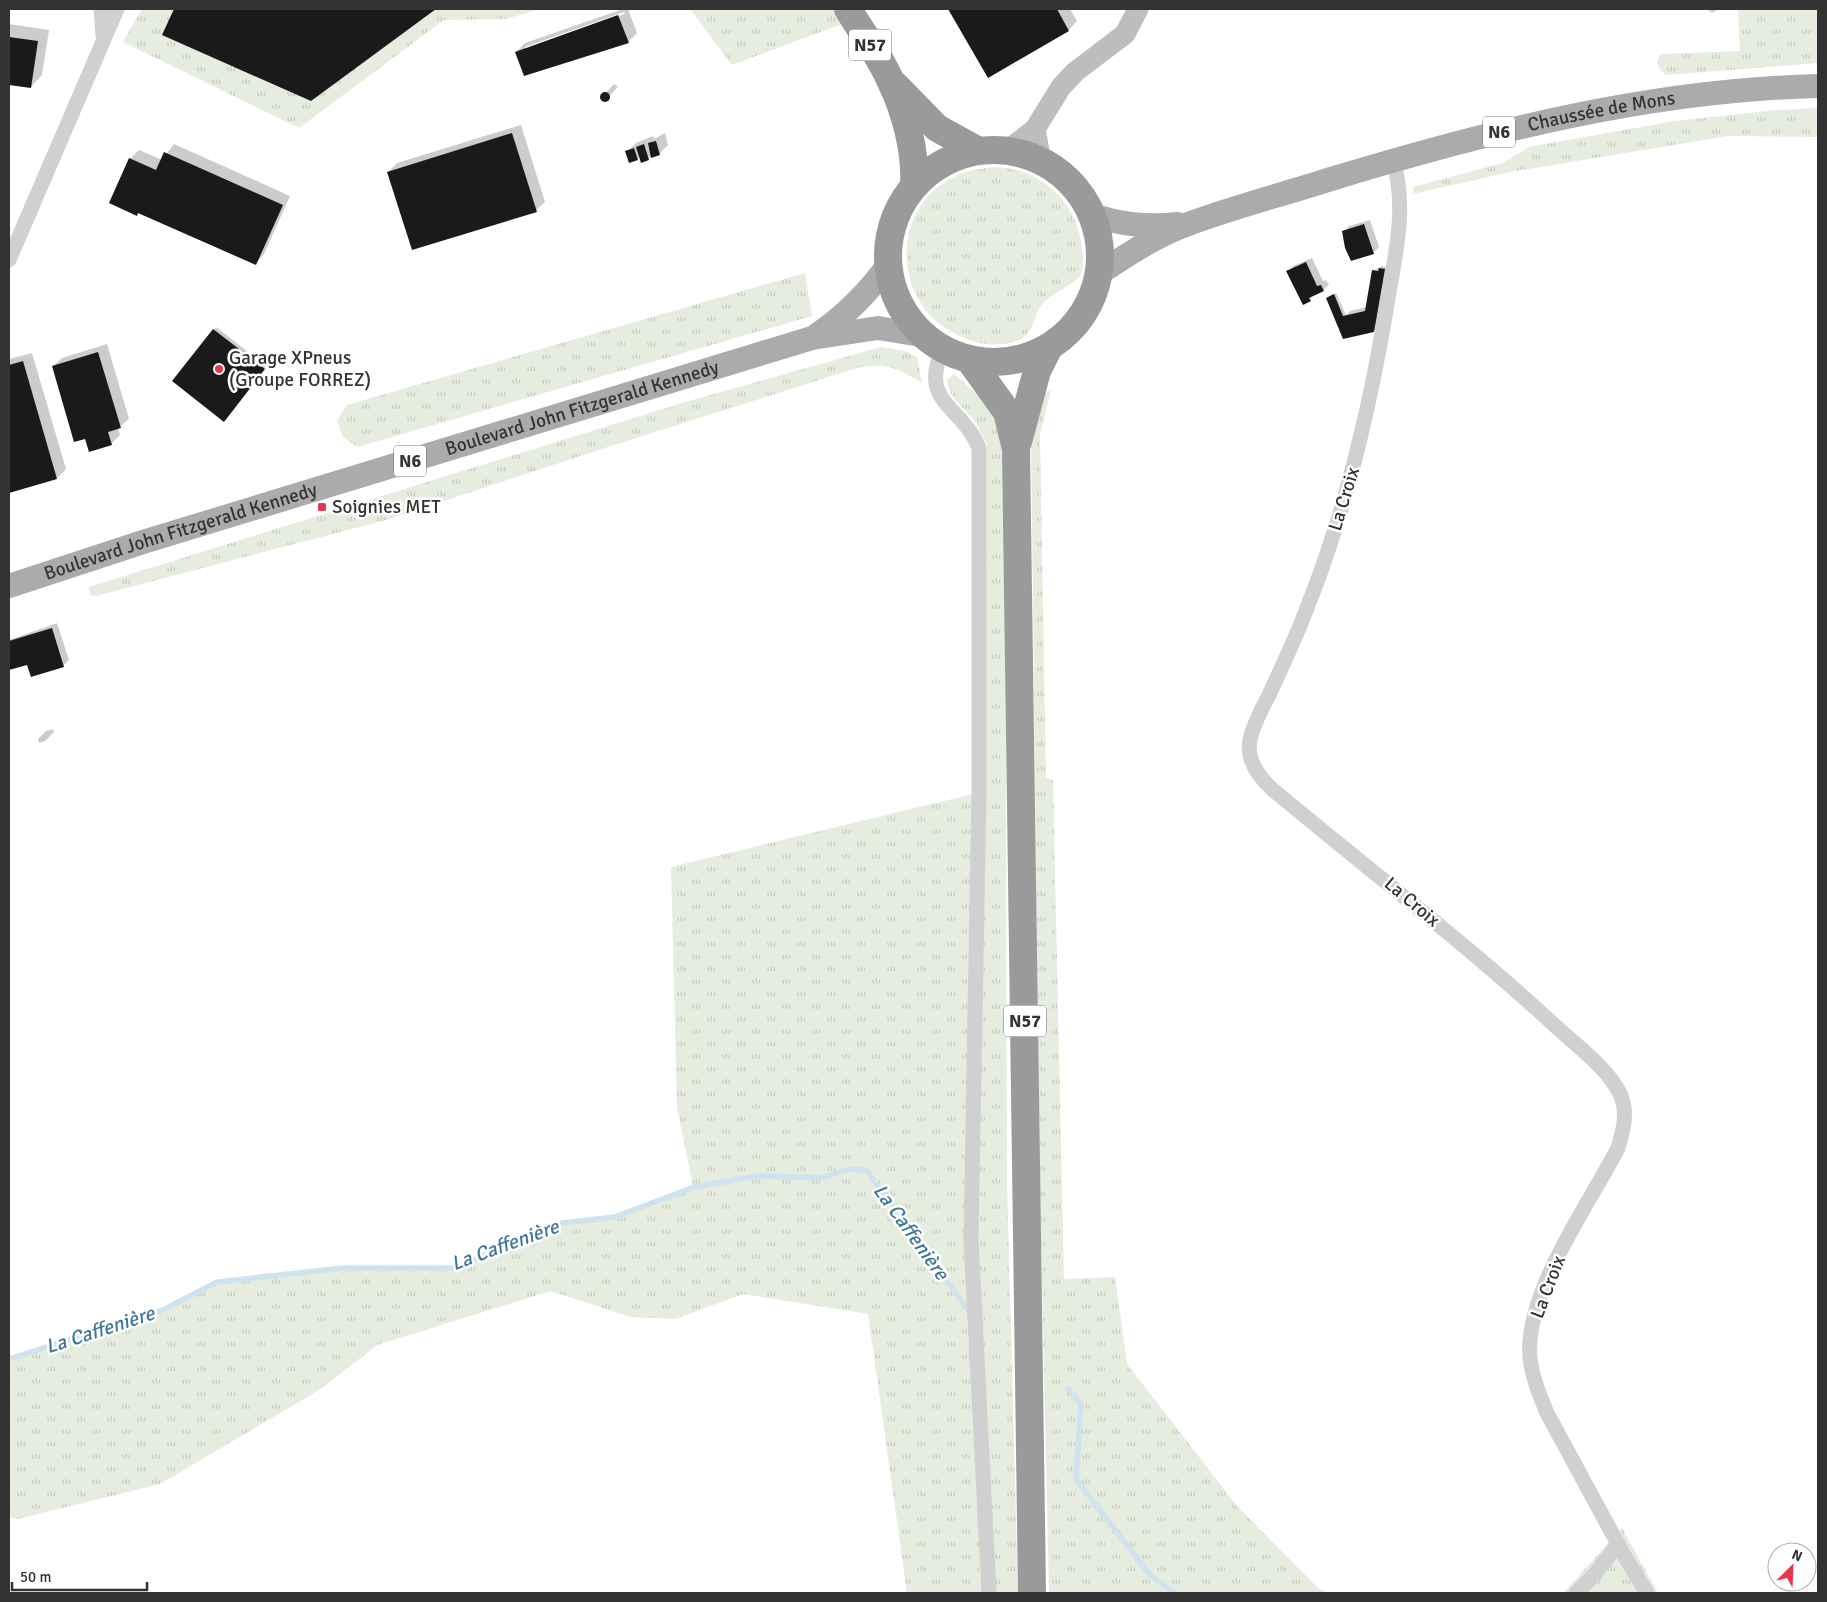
<svg xmlns="http://www.w3.org/2000/svg" width="1827" height="1602" font-family="Signika,sans-serif">
  <style>
    .grass { fill: url(#grass-tufts) }
    .shadow { fill: #0003; fill-rule: evenodd }
    .lines { fill: none; stroke-linecap: round; stroke-linejoin: round }
    .stream { stroke: #cee3ee; stroke-width: 5.5 }
    .building { fill: #1a1a1a }
    .street { stroke: #d0d0d0; stroke-width: 15 }
    .secondary { stroke: #bdbdbd; stroke-width: 21 }
    .primary { stroke: #ababab; stroke-width: 24 }
    .highway { stroke: #9a9a9a; stroke-width: 28 }
    .poi-dot { fill: #e7374a; stroke: #fff; stroke-width: 2 }
    .labels { text-anchor: middle; dominant-baseline: central; stroke-width: 5; stroke-linejoin: round; paint-order: stroke }
    .shield { fill: #fff; stroke: #707070; stroke-width: 1 }
    .shield-label { font-size: 18px; font-weight: bold; fill: #333 }
    .street-label { font-size: 19px; fill: #333; stroke: #fff }
    .poi-label { font-size: 19px; fill: #333; stroke: #fff; text-anchor: start }
    .water-label { font-size: 20px; font-style: italic; fill: #3e7897; stroke: #fff }
  </style>
  <defs>
    <pattern id="grass-tufts" width="24" height="20" patternUnits="userSpaceOnUse" patternTransform="scale(1.25)"><rect width="24" height="20" fill="#e6ecde"/><path d="M3 7l-1-3M5 7V3M7 7l1-3M15 17l-1-3M17 17v-4M19 17l1-3" fill="none" stroke="#c6cbbf"/></pattern>
  </defs>
  <rect width="100%" height="100%" fill="#fff"/>
  <!-- grass -->
  <g class="grass">
    <path d="M142,9H540L506,19L444,20L299,128L123,42Z"/>
    <path d="M690,9H833L842,24L732,65Z"/>
    <path d="M1738,9H1818V63L1666,75L1660,70L1657,62L1661,54L1740,51Z"/>
    <path d="M1818,108V137L1728,136L1510,172L1413,194V187L1503,163L1529,147L1675,121L1776,110Z"/>
    <path d="M997,167C1042,170 1077,202 1082,248C1083,258 1085,269 1079,277C1074,284 1051,294 1042,304C1035,313 1034,326 1027,334C1018,344 999,345 987,344C974,343 964,338 952,332C887,296 893,198 963,173C974,169 986,168 997,167Z"/>
    <path d="M805,273L812,316L357,447L343,437L337,421L347,405Z"/>
    <path d="M881,347L905,351L917,357L922,383C898,368 886,362 857,368L614,445L386,520L96,596L90,595L89,587L682,403Z"/>
    <path d="M954,374L982,399L987,397L1005,438L1007,1181L1018,1593H995L978,1240L985,794L987,444C982,436 979,426 973,419C962,405 950,400 947,380Z"/>
    <path d="M1051,390L1040,435L1046,778L1053,780L1064,1279L1115,1277L1127,1364L1237,1506L1318,1588L1328,1593H1049L1040,1188L1031,438L1039,398Z"/>
    <path d="M973,794L968,1240L985,1593H907L868,1314L743,1294L675,1319L630,1317L551,1291L377,1345L321,1389L160,1484L18,1519L9,1517V1359L165,1309L217,1282L343,1268H455L562,1223L615,1217L693,1187L677,1107L671,867Z"/>
    <path d="M1622,1528L1658,1593H1563Z"/>
  </g>
  <!-- shadow -->
  <g class="shadow">
    <path d="M176,9H434L311,100L164,35Z"/>
    <path d="M623,9H628L637,33L628,42L516,52L525,43ZM624,12L625,14L525,49V47Z"/>
    <path d="M950,9H1070L1077,21L1069,30L988,76Z"/>
    <path d="M1719,9L1712,13L1707,9Z"/>
    <path d="M9,24L49,30L42,75L31,87L9,84Z"/>
    <path d="M614,84L618,87L614,91L606,100L602,97Z"/>
    <path d="M521,125L545,202L536,210L388,172L397,163Z"/>
    <path d="M665,133L668,145L659,154L652,155L648,159L640,156L637,159L627,152L636,143L653,136L654,139Z"/>
    <path d="M174,144L290,196L264,254L256,263L139,212L130,159L139,150L162,160Z"/>
    <path d="M1370,220L1379,247L1373,253L1344,232L1349,226Z"/>
    <path d="M1312,258L1323,281L1326,280L1329,285L1323,290L1311,296L1310,300L1288,272L1293,266Z"/>
    <path d="M1382,266L1387,267L1379,325L1373,331L1353,336L1330,296L1336,293L1346,315L1350,311L1367,307L1373,271Z"/>
    <path d="M216,327L266,366L226,417L214,330Z"/>
    <path d="M107,344L129,419L118,428L120,435L111,444L86,437L53,366L62,358Z"/>
    <path d="M32,353L66,469L57,478L9,491V359Z"/>
    <path d="M57,623L69,660L63,666L28,663L9,669V640Z"/>
    <path d="M53,729L54,732L45,741L39,743L38,739L46,731Z"/>
  </g>
  <g class="lines">
    <!-- stream -->
    <g class="stream">
      <path d="M9,1359L165,1309L217,1282L343,1268H455L562,1223L615,1217L694,1187L758,1176L822,1178L850,1169L867,1171L968,1310"/>
      <path d="M1068,1389L1081,1404L1076,1479L1150,1575L1175,1593"/>
    </g>
  </g>
  <!-- building -->
  <g class="building">
    <path d="M174,9H436L311,101L162,35Z"/>
    <path d="M948,9H1057L1069,31L988,78Z"/>
    <path d="M618,15L629,43L524,76L515,52Z"/>
    <path d="M9,37L38,41L31,88L9,85Z"/>
    <circle cx="605" cy="97" r="5"/>
    <path d="M512,133L537,212L412,250L387,172Z"/>
    <path d="M656,141L660,155L651,158L648,143Z"/>
    <path d="M644,144L649,160L641,163L636,147Z"/>
    <path d="M634,148L638,160L629,163L625,151Z"/>
    <path d="M164,152L283,205L256,265L138,213L137,216L109,203L129,158L156,170Z"/>
    <path d="M1364,224L1374,254L1351,261L1345,248L1342,231Z"/>
    <path d="M1306,262L1317,286L1321,285L1324,291L1309,298L1311,301L1303,305L1286,271Z"/>
    <path d="M1379,268L1385,269L1374,332L1343,339L1326,298L1334,294L1343,316L1365,311L1372,270L1378,271Z"/>
    <path d="M213,329L265,369L224,422L172,381Z"/>
    <path d="M98,352L121,428L108,432L112,445L89,452L85,439L74,442L52,366Z"/>
    <path d="M23,361L57,479L9,493V365Z"/>
    <path d="M52,628L64,667L31,677L27,665L9,670V641Z"/>
  </g>
  <g class="lines">
    <!-- street -->
    <g class="street">
      <path d="M101,9L103,36"/>
      <path d="M1393,160C1407,206 1396,252 1388,298C1371,404 1347,508 1307,608C1296,638 1282,666 1269,695C1262,709 1253,724 1250,740C1246,760 1258,776 1272,789C1365,867 1462,940 1551,1022C1574,1044 1608,1067 1621,1096C1628,1114 1623,1131 1618,1148C1589,1205 1524,1293 1530,1358C1532,1377 1540,1396 1547,1413L1625,1557L1647,1593"/>
      <path d="M9,260L117,9"/>
      <path d="M943,349C918,403 962,405 979,448V790L971,1239L989,1593"/>
      <path d="M1576,1593L1595,1574L1618,1544"/>
    </g>
    <!-- secondary -->
    <g class="secondary">
      <path d="M1035,129L1041,162"/>
      <path d="M1007,151L1035,129L1061,87L1075,72L1125,34L1138,9"/>
    </g>
    <!-- primary -->
    <g class="primary">
      <path d="M1090,214C1120,225 1147,227 1178,224"/>
      <path id="s1" d="M1098,274C1127,255 1158,234 1191,223C1236,206 1285,194 1331,179C1489,131 1652,90 1818,86"/>
      <path d="M817,335C846,315 868,293 888,265"/>
      <path id="s2" d="M9,586L143,542L812,338L878,328L921,335"/>
    </g>
    <!-- highway -->
    <g class="highway">
      <path d="M848,9C862,33 880,56 891,82C906,113 916,152 914,186"/>
      <path d="M895,85L937,128L977,150"/>
      <circle cx="994" cy="256" r="106"/>
      <path d="M969,359L1007,412L1016,449L1032,1593"/>
      <path d="M1018,442L1037,371L1049,347"/>
    </g>
  </g>
  <!-- markers -->
  <g class="poi-dot">
    <circle cx="219" cy="369" r="5"/>
    <rect x="317" y="502" width="10" height="10" rx="2.5"/>
  </g>
  <g class="labels">
    <!-- shield labels -->
    <g class="shield">
      <rect x="849" y="29.5" width="42" height="31" rx="4"/>
      <rect x="1483" y="116.5" width="32" height="31" rx="4"/>
      <rect x="394" y="445.5" width="32" height="31" rx="4"/>
      <rect x="1004" y="1005.5" width="42" height="31" rx="4"/>
    </g>
    <g class="shield-label">
      <text x="870" y="45">N57</text>
      <text x="1499" y="132">N6</text>
      <text x="410" y="461">N6</text>
      <text x="1025" y="1021">N57</text>
    </g>
    <!-- street labels -->
    <g class="street-label">
      <text stroke="none"><textPath href="#s1" startOffset="532">Chaussée de Mons</textPath></text>
      <text stroke="none"><textPath href="#s2" startOffset="600">Boulevard John Fitzgerald Kennedy</textPath></text>
      <text transform="translate(1344 499) rotate(-73)">La Croix</text>
      <text stroke="none"><textPath href="#s2" startOffset="180">Boulevard John Fitzgerald Kennedy</textPath></text>
      <text transform="translate(1412 902) rotate(40)">La Croix</text>
      <text transform="translate(1548 1287) rotate(-69)">La Croix</text>
    </g>
    <!-- poi labels -->
    <g class="poi-label">
      <text x="229" y="358">Garage XPneus<tspan x="229" dy="22">(Groupe FORREZ)</tspan></text>
      <text x="332" y="507">Soignies MET</text>
    </g>
    <!-- water labels -->
    <g class="water-label">
      <text transform="translate(911 1232) rotate(54)">La Caffenière</text>
      <text transform="translate(505 1245) rotate(-20)">La Caffenière</text>
      <text transform="translate(100 1330) rotate(-18)">La Caffenière</text>
    </g>
  </g>
  <!-- border -->
  <rect width="1827" height="1602" fill="none" stroke="#333333" stroke-width="20"/>
  <!-- north arrow -->
  <g transform="translate(1792 1567) rotate(24)"><circle r="24" fill="#ffffff" stroke="#adadad"/>
  <path d="M0-4L9 19L0 12L-9 19Z" fill="#e7374a"/>
  <text y="-8" font-size="14" font-weight="bold" text-anchor="middle" fill="#333333">N</text>
  </g>
  <!-- scale -->
  <path d="M12 1582v8h135v-8" fill="none" stroke="#333333" stroke-width="2.5"/>
  <text x="20" y="1582" font-size="15" fill="#333333" stroke="#ffffff" stroke-width="4" paint-order="stroke">50 m</text>
</svg>
